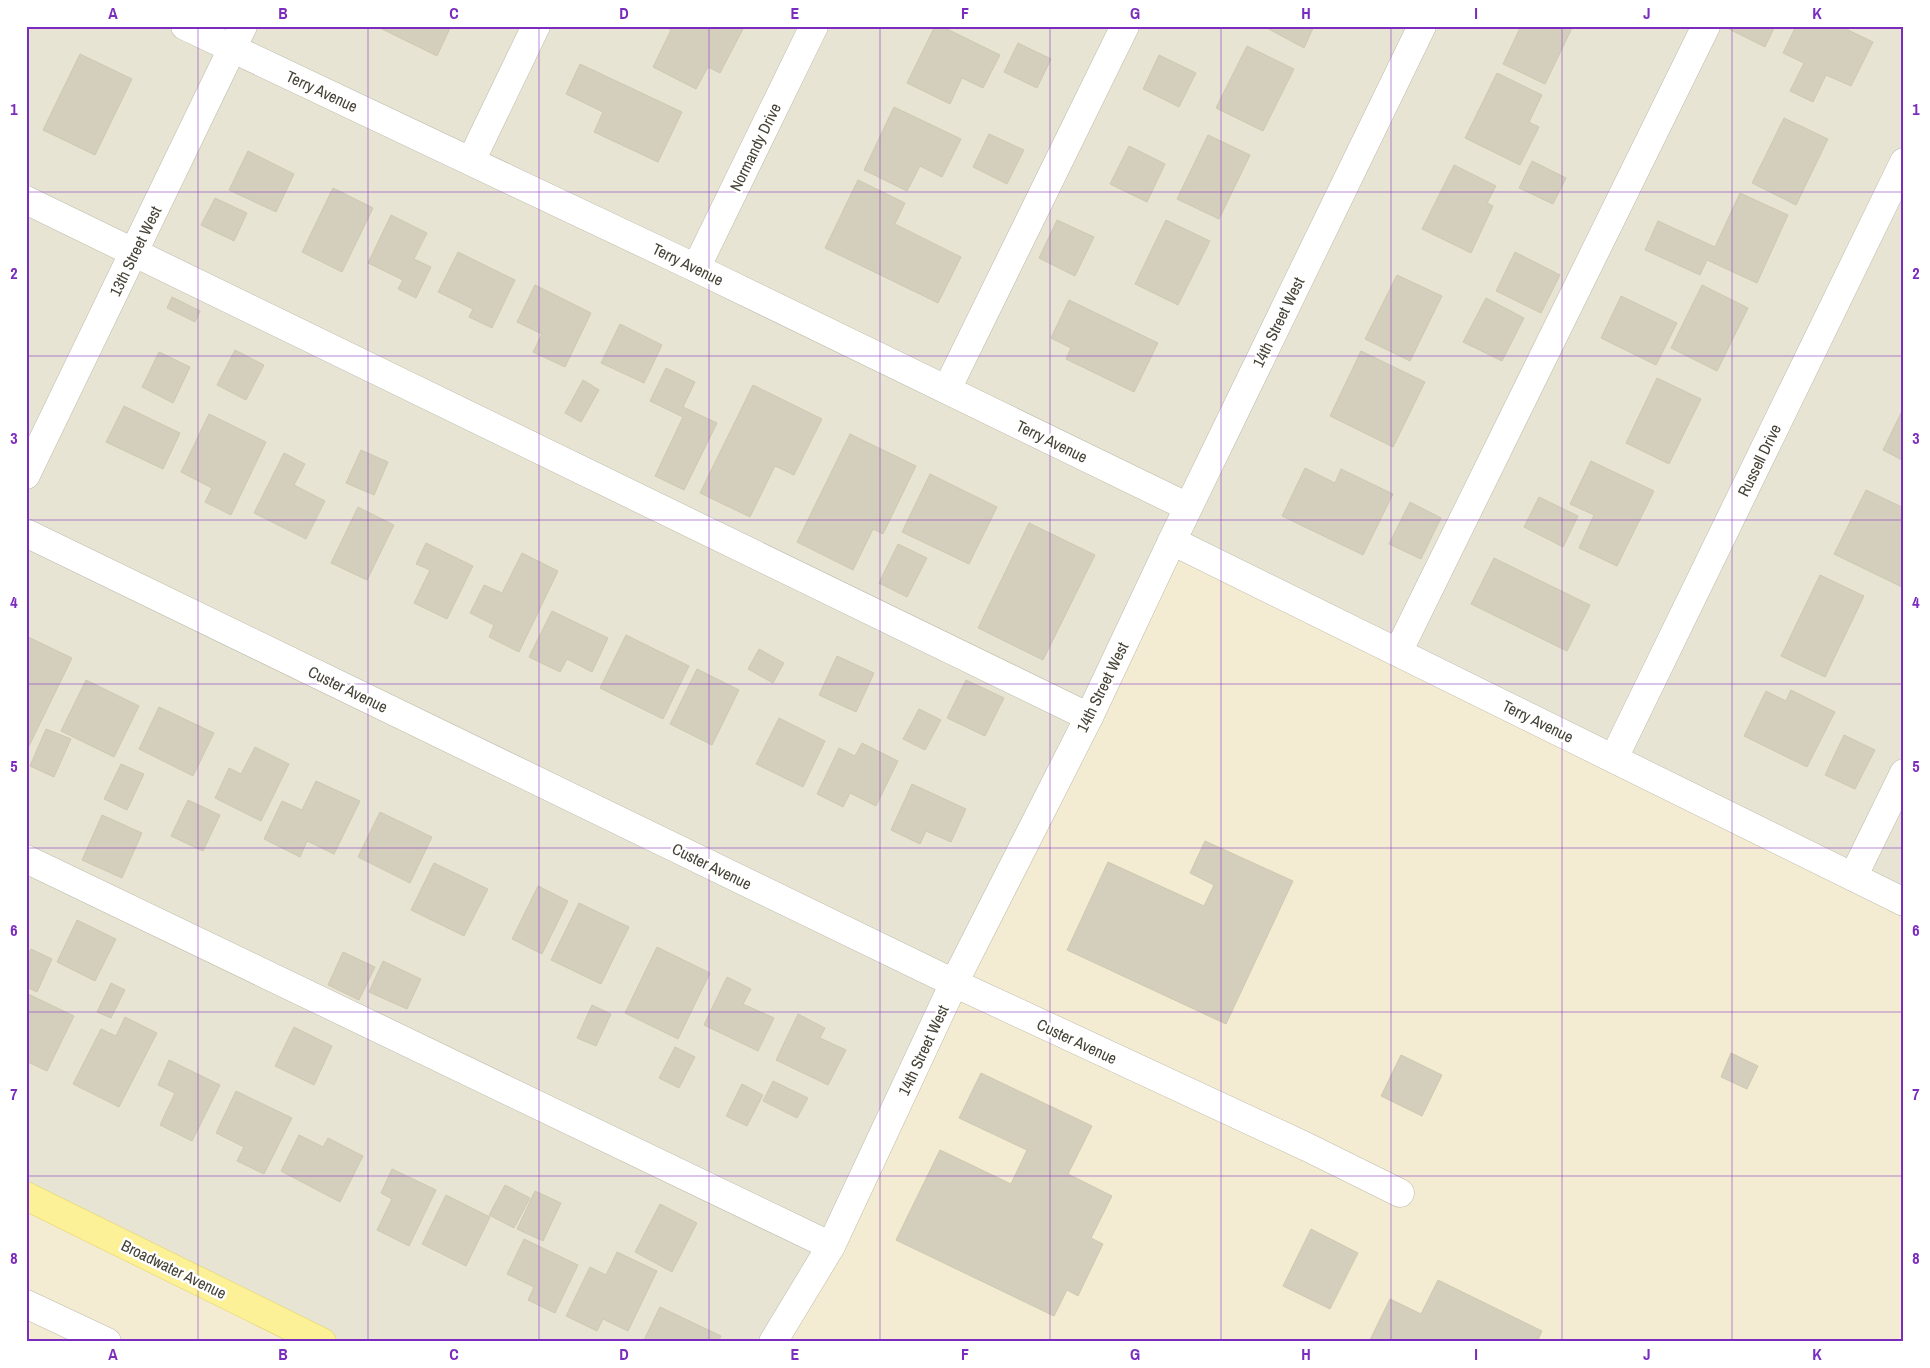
<svg xmlns="http://www.w3.org/2000/svg" width="1930" height="1368" font-family="'Archivo Narrow',sans-serif">
  <style>
    .residential { fill: #e7e4d4 }
    .commercial { fill: #f4ecd2 }
    .building { fill: #d4cfbc; stroke: #cfc8af }
    .lines { fill: none; stroke-linecap: round; stroke-linejoin: round }
    .minor-casing { stroke: #bebba9; stroke-width: 29 }
    .major-casing { stroke: #e1d266; stroke-width: 29 }
    .minor { stroke: #fff; stroke-width: 28 }
    .major { stroke: #fcf196; stroke-width: 28 }
    .grid { fill: none; stroke: #7b2cbf; stroke-width: 1; stroke-opacity: 0.55 }
    .labels { text-anchor: middle; dominant-baseline: central; stroke-width: 5; stroke-linejoin: round; paint-order: stroke }
    .street-label { font-size: 16px; fill: #454236; stroke: #fff }
    .neatline { fill: none; stroke: #7b2cbf; stroke-width: 2 }
    .grid-label { font-size: 16px; text-anchor: middle; font-weight: bold; fill: #7b2cbf }
  </style>
  <rect width="100%" height="100%" fill="#f3f1e6"/>
  <!-- residential -->
  <path class="residential" d="M26,26H1904V902L773,1342H320L26,1198Z"/>
  <!-- commercial -->
  <g class="commercial">
    <path d="M1172,541L1904,902V1342H773Z"/>
    <path d="M26,1196L322,1342H26Z"/>
  </g>
  <!-- building -->
  <g class="building">
    <path d="M376,26H451L437,56Z"/>
    <path d="M663,26H738L743,29L720,73L708,67L696,89L653,67L671,30Z"/>
    <path d="M935,26H941L1000,55L983,88L962,78L950,104L907,83Z"/>
    <path d="M1263,26H1314L1304,48Z"/>
    <path d="M1521,26H1573L1545,84L1503,64Z"/>
    <path d="M1727,26H1775L1765,47L1727,28Z"/>
    <path d="M1796,26H1840L1873,42L1851,86L1826,75L1813,102L1790,91L1804,63L1783,53Z"/>
    <path d="M1018,43L1051,59L1037,88L1004,72Z"/>
    <path d="M1247,46L1294,69L1263,131L1216,108Z"/>
    <path d="M80,54L132,79L95,155L43,130Z"/>
    <path d="M1159,55L1196,73L1179,107L1143,89Z"/>
    <path d="M580,64L682,112L658,162L594,132L603,112L566,94Z"/>
    <path d="M1497,73L1542,95L1529,122L1539,127L1520,165L1465,138Z"/>
    <path d="M894,107L961,139L942,177L920,166L907,191L864,170Z"/>
    <path d="M1784,118L1828,139L1796,205L1752,183Z"/>
    <path d="M989,134L1024,150L1007,184L973,167Z"/>
    <path d="M1208,135L1250,155L1219,219L1177,199Z"/>
    <path d="M1129,146L1165,164L1147,202L1110,184Z"/>
    <path d="M248,151L294,174L276,212L229,190Z"/>
    <path d="M1532,161L1566,178L1553,204L1519,188Z"/>
    <path d="M1454,165L1496,186L1487,203L1493,206L1471,253L1422,229Z"/>
    <path d="M858,180L905,203L895,224L961,257L938,303L825,248Z"/>
    <path d="M333,188L373,208L342,272L302,252Z"/>
    <path d="M1740,193L1788,215L1757,283L1707,260L1700,275L1645,250L1658,221L1715,247Z"/>
    <path d="M215,198L247,213L234,241L201,225Z"/>
    <path d="M391,215L427,233L414,259L431,267L416,298L398,289L403,280L368,263Z"/>
    <path d="M1057,220L1094,237L1075,276L1039,258Z"/>
    <path d="M1166,220L1210,241L1178,305L1135,284Z"/>
    <path d="M458,252L515,280L492,328L469,317L473,309L438,292Z"/>
    <path d="M1515,252L1560,275L1541,313L1496,291Z"/>
    <path d="M1397,275L1442,296L1410,361L1365,339Z"/>
    <path d="M535,285L591,313L565,367L533,352L542,334L517,322Z"/>
    <path d="M1702,285L1748,308L1717,371L1671,348Z"/>
    <path d="M1621,296L1677,323L1656,365L1601,338Z"/>
    <path d="M172,297L200,311L195,322L167,308Z"/>
    <path d="M1486,298L1524,318L1502,361L1463,342Z"/>
    <path d="M1069,300L1158,343L1134,392L1066,359L1071,348L1051,338Z"/>
    <path d="M620,324L662,345L644,383L601,363Z"/>
    <path d="M235,350L264,365L246,400L217,385Z"/>
    <path d="M1361,351L1425,382L1393,447L1330,416Z"/>
    <path d="M159,352L190,367L173,403L142,387Z"/>
    <path d="M666,368L695,382L683,407L717,423L684,490L655,476L683,417L650,401Z"/>
    <path d="M1657,378L1701,399L1669,464L1626,443Z"/>
    <path d="M583,380L599,390L581,422L565,413Z"/>
    <path d="M753,385L822,419L794,475L775,466L750,517L700,493Z"/>
    <path d="M124,406L180,433L163,469L106,442Z"/>
    <path d="M1904,407V461L1883,450Z"/>
    <path d="M209,414L266,442L231,515L205,502L212,488L181,472Z"/>
    <path d="M850,434L916,466L883,534L873,529L853,570L797,542Z"/>
    <path d="M361,450L388,462L374,495L346,483Z"/>
    <path d="M284,453L305,464L294,485L325,501L306,539L254,513Z"/>
    <path d="M1591,461L1654,491L1617,566L1579,548L1594,515L1570,504Z"/>
    <path d="M1305,468L1335,483L1341,469L1393,494L1363,555L1282,516Z"/>
    <path d="M930,474L997,507L969,564L902,532Z"/>
    <path d="M1866,490L1904,508V588L1834,554Z"/>
    <path d="M1539,497L1578,516L1563,547L1524,527Z"/>
    <path d="M1410,502L1441,518L1421,559L1389,544Z"/>
    <path d="M358,507L394,525L367,580L331,563Z"/>
    <path d="M1029,523L1095,555L1043,660L978,628Z"/>
    <path d="M426,543L473,566L447,619L414,603L430,570L416,564Z"/>
    <path d="M898,544L927,558L907,597L879,583Z"/>
    <path d="M522,553L558,571L519,652L489,637L494,625L470,613L484,585L502,593Z"/>
    <path d="M1494,558L1590,605L1567,651L1471,604Z"/>
    <path d="M1820,575L1864,596L1825,677L1781,656Z"/>
    <path d="M552,611L608,638L592,672L567,659L560,672L529,657Z"/>
    <path d="M626,635L689,666L663,719L600,688Z"/>
    <path d="M26,636L72,658L28,748H26Z"/>
    <path d="M759,649L784,663L773,683L748,669Z"/>
    <path d="M837,656L874,673L856,712L819,695Z"/>
    <path d="M697,669L739,690L712,745L670,724Z"/>
    <path d="M86,680L139,706L114,757L61,731Z"/>
    <path d="M966,680L1004,698L985,736L947,718Z"/>
    <path d="M1791,690L1835,712L1807,767L1744,736L1766,691L1786,701Z"/>
    <path d="M159,707L214,733L193,776L139,749Z"/>
    <path d="M919,709L941,720L925,750L903,739Z"/>
    <path d="M779,718L825,741L803,787L756,764Z"/>
    <path d="M46,729L71,739L54,777L30,766Z"/>
    <path d="M1844,735L1875,750L1855,789L1825,775Z"/>
    <path d="M862,743L898,761L876,806L850,793L843,807L817,794L839,748L855,756Z"/>
    <path d="M255,747L289,764L261,821L215,798L229,768L241,774Z"/>
    <path d="M121,764L144,774L127,810L104,799Z"/>
    <path d="M316,781L360,801L334,854L307,841L300,857L264,839L282,801L302,810Z"/>
    <path d="M912,784L966,809L951,842L926,831L920,844L891,830Z"/>
    <path d="M188,800L220,815L203,851L171,836Z"/>
    <path d="M380,812L432,837L410,883L358,857Z"/>
    <path d="M102,815L142,833L122,878L82,860Z"/>
    <path d="M1205,841L1293,881L1226,1024L1067,950L1108,862L1204,906L1214,885L1190,873Z"/>
    <path d="M434,863L488,889L464,936L411,910Z"/>
    <path d="M538,886L568,901L542,954L512,939Z"/>
    <path d="M579,903L629,927L601,984L551,960Z"/>
    <path d="M77,920L116,939L95,981L57,962Z"/>
    <path d="M657,947L710,973L678,1039L625,1013Z"/>
    <path d="M31,949L52,959L37,992L26,987V959Z"/>
    <path d="M343,952L375,967L359,1000L328,985Z"/>
    <path d="M383,961L421,979L407,1009L369,992Z"/>
    <path d="M727,977L751,989L743,1004L774,1018L758,1051L704,1025Z"/>
    <path d="M111,983L125,990L111,1018L97,1012Z"/>
    <path d="M26,993L74,1016L47,1071L26,1061Z"/>
    <path d="M592,1005L611,1014L596,1046L577,1038Z"/>
    <path d="M798,1014L825,1028L820,1038L846,1050L828,1085L776,1060Z"/>
    <path d="M125,1017L157,1033L119,1107L73,1084L101,1029L116,1036Z"/>
    <path d="M294,1027L332,1046L314,1085L275,1066Z"/>
    <path d="M675,1047L695,1057L679,1088L659,1078Z"/>
    <path d="M1731,1053L1758,1066L1747,1089L1721,1077Z"/>
    <path d="M1401,1055L1442,1075L1422,1116L1381,1096Z"/>
    <path d="M169,1060L220,1085L192,1141L160,1125L175,1093L158,1085Z"/>
    <path d="M981,1073L1092,1126L1068,1174L1112,1196L1091,1238L1103,1244L1078,1296L1067,1290L1054,1316L896,1240L940,1150L1011,1184L1027,1150L959,1118Z"/>
    <path d="M773,1081L808,1098L797,1118L763,1101Z"/>
    <path d="M742,1084L763,1095L747,1126L726,1116Z"/>
    <path d="M236,1091L292,1118L264,1174L237,1161L244,1147L216,1133Z"/>
    <path d="M299,1135L323,1147L328,1138L363,1156L340,1202L281,1171Z"/>
    <path d="M392,1169L436,1190L409,1246L377,1230L392,1199L381,1193Z"/>
    <path d="M505,1185L530,1198L514,1228L489,1215Z"/>
    <path d="M535,1191L561,1203L543,1241L517,1229Z"/>
    <path d="M446,1195L490,1217L466,1266L422,1244Z"/>
    <path d="M660,1204L697,1223L672,1272L635,1252Z"/>
    <path d="M1311,1229L1358,1253L1330,1309L1283,1286Z"/>
    <path d="M524,1239L578,1265L555,1313L528,1300L534,1287L507,1274Z"/>
    <path d="M617,1252L657,1271L628,1331L603,1319L597,1331L566,1316L590,1267L606,1275Z"/>
    <path d="M1438,1280L1542,1331L1537,1342H1369L1390,1299L1421,1314Z"/>
    <path d="M660,1307L721,1336L718,1342H643Z"/>
  </g>
  <g class="lines">
    <!-- minor casing -->
    <g class="minor-casing">
      <g id="minor">
        <path d="M185,26L696,268L1188,507"/>
        <path d="M471,161L536,26"/>
        <path d="M26,200L1089,717"/>
        <path d="M696,268L814,26"/>
        <path d="M947,389L1125,26"/>
        <path d="M26,475L243,26"/>
        <path d="M26,533L954,983L1307,1147L1400,1193"/>
        <path d="M1172,541L1904,902"/>
        <path d="M1398,652L1706,26"/>
        <path d="M1614,758L1904,162"/>
        <path d="M26,859L831,1246"/>
        <path d="M1853,877L1904,773"/>
        <path d="M26,1304L107,1342"/>
        <path d="M773,1342L831,1246L954,983L1089,717L1172,541L1422,26"/>
      </g>
    </g>
    <!-- major casing -->
    <g class="major-casing">
      <path id="major" d="M26,1196L322,1342"/>
    </g>
    <!-- minor -->
    <use href="#minor" class="minor"/>
    <!-- major -->
    <use href="#major" class="major"/>
  </g>
  <!-- grid -->
  <path class="grid" d="M198,26V1342M368,26V1342M539,26V1342M709,26V1342M880,26V1342M1050,26V1342M1221,26V1342M1391,26V1342M1562,26V1342M1732,26V1342M26,192H1904M26,356H1904M26,520H1904M26,684H1904M26,848H1904M26,1012H1904M26,1176H1904"/>
  <g class="labels">
    <!-- street labels -->
    <g class="street-label">
      <text transform="translate(322 91) rotate(25)">Terry Avenue</text>
      <text transform="translate(755 147) rotate(-64)">Normandy Drive</text>
      <text transform="translate(135 251) rotate(-64)">13th Street West</text>
      <text transform="translate(688 264) rotate(26)">Terry Avenue</text>
      <text transform="translate(1278 322) rotate(-64)">14th Street West</text>
      <text transform="translate(1052 441) rotate(26)">Terry Avenue</text>
      <text transform="translate(1759 460) rotate(-64)">Russell Drive</text>
      <text transform="translate(1102 687) rotate(-64)">14th Street West</text>
      <text transform="translate(348 689) rotate(26)">Custer Avenue</text>
      <text transform="translate(1538 721) rotate(26)">Terry Avenue</text>
      <text transform="translate(712 866) rotate(26)">Custer Avenue</text>
      <text transform="translate(1077 1041) rotate(25)">Custer Avenue</text>
      <text transform="translate(923 1050) rotate(-65)">14th Street West</text>
      <text transform="translate(174 1269) rotate(26)">Broadwater Avenue</text>
    </g>
  </g>
  <!-- border -->
  <rect width="1930" height="1368" fill="none" stroke="#ffffff" stroke-width="55"/>
  <rect x="28" y="28" width="1874" height="1312" class="neatline"/>
  <g class="grid-label">
    <text x="113" y="19">A</text>
    <text x="283" y="19">B</text>
    <text x="454" y="19">C</text>
    <text x="624" y="19">D</text>
    <text x="795" y="19">E</text>
    <text x="965" y="19">F</text>
    <text x="1135" y="19">G</text>
    <text x="1306" y="19">H</text>
    <text x="1476" y="19">I</text>
    <text x="1647" y="19">J</text>
    <text x="1817" y="19">K</text>
    <text x="14" y="115">1</text>
    <text x="1916" y="115">1</text>
    <text x="14" y="279">2</text>
    <text x="1916" y="279">2</text>
    <text x="14" y="444">3</text>
    <text x="1916" y="444">3</text>
    <text x="14" y="608">4</text>
    <text x="1916" y="608">4</text>
    <text x="14" y="772">5</text>
    <text x="1916" y="772">5</text>
    <text x="14" y="936">6</text>
    <text x="1916" y="936">6</text>
    <text x="14" y="1100">7</text>
    <text x="1916" y="1100">7</text>
    <text x="14" y="1264">8</text>
    <text x="1916" y="1264">8</text>
    <text x="113" y="1360">A</text>
    <text x="283" y="1360">B</text>
    <text x="454" y="1360">C</text>
    <text x="624" y="1360">D</text>
    <text x="795" y="1360">E</text>
    <text x="965" y="1360">F</text>
    <text x="1135" y="1360">G</text>
    <text x="1306" y="1360">H</text>
    <text x="1476" y="1360">I</text>
    <text x="1647" y="1360">J</text>
    <text x="1817" y="1360">K</text>
  </g>
</svg>
